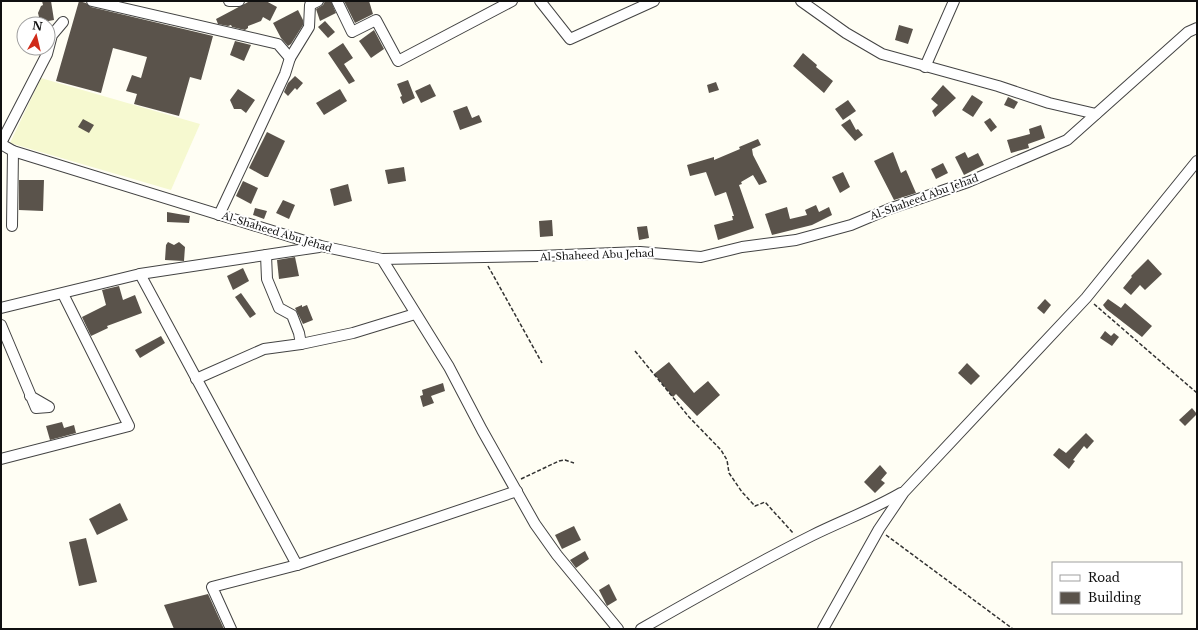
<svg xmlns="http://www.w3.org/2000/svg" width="1198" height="630" font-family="'Libre Baskerville',serif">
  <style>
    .farmland { fill: #f6f9d0 }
    .building { fill: #5a534b }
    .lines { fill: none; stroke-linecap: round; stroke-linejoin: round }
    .minor-casing { stroke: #434343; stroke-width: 12 }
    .path { stroke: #323232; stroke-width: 1.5; stroke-dasharray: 4 2; stroke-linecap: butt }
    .minor { stroke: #fff; stroke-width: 10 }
    .labels { text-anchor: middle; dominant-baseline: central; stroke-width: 4; stroke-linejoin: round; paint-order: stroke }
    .street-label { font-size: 10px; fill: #101010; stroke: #fff }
  </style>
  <rect width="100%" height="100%" fill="#fffef4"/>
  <!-- farmland -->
  <path class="farmland" d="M41,78L200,124L171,190L10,143Z"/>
  <!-- building -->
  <g class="building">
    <path d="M42,1H51L54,20L43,22L42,20L40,21L38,13L41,6L43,5Z"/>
    <path d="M79,1L86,3L91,7L213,36L201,80L190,77L179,116L134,104L137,94L126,91L132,75L141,78L147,57L113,48L101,93L56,81Z"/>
    <path d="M250,1H266L277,7L270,21L263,17L261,21L248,26V28L245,30L232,27L231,25L228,26L218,24L216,19Z"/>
    <path d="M325,1H331L336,13L320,21L316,9L323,5Z"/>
    <path d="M344,1H369L373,14L355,23Z"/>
    <path d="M298,10L303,20V25L291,44L288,46L281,38L273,23Z"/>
    <path d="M325,21L335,32L328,38L318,27Z"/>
    <path d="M899,25L913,29L908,44L895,40Z"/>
    <path d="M374,30L384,49L371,58L359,41Z"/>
    <path d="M235,41L251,45L244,61L230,55Z"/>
    <path d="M343,43L353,58L344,64L355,81L349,84L328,53Z"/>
    <path d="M803,53L817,65L816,67L833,81L824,93L793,66Z"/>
    <path d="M295,76L303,83L297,90L295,88L288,96L284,92L288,83Z"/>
    <path d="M408,80L415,98L403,104L400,97L402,96L397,84Z"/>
    <path d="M716,82L719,90L709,93L707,85Z"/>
    <path d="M430,84L436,96L421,103L415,91Z"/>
    <path d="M943,85L956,98L935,117L932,111L938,105L931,99Z"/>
    <path d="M238,89L255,100L246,113L241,109H234L230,100Z"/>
    <path d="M340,89L347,101L324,115L316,103Z"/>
    <path d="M972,95L983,102L973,117L962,110Z"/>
    <path d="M1008,97L1018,102L1014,109L1004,105Z"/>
    <path d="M848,100L856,111L843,120L835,109Z"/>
    <path d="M467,106L472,118L479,115L482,122L460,130L453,111Z"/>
    <path d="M990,118L997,127L991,132L984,122Z"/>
    <path d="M83,119L94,125L89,133L78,127Z"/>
    <path d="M850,119L856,130L858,129L863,135L855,141L841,125Z"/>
    <path d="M1041,125L1045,138L1028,144L1029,148L1011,153L1007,140L1030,134L1029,129Z"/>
    <path d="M267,132L285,141L268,177H265L249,168Z"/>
    <path d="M758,139L761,145L752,149L753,155L767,182L759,185L753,175L741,182L742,184L739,185L754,228L718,240L714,225L733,220L732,216H734L726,192L715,196L706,172L690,176L687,165L714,157V160L740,149L739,147Z"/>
    <path d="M893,152L901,173L906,170L916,193L894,200L874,161Z"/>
    <path d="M965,152L968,158L978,153L984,165L964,175L955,157Z"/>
    <path d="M943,163L948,173L936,179L931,169Z"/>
    <path d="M404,167L406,181L388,184L385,170Z"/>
    <path d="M843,172L850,187L840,193L832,177Z"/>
    <path d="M19,180H44L43,211L19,210Z"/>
    <path d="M243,181L258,188L251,204L236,196Z"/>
    <path d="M348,184L352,201L334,206L330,189Z"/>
    <path d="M283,200L295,205L289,219L276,213Z"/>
    <path d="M816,205L819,212L829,207L832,215L812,225L772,235L765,214L787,207L790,219L807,215L805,210Z"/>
    <path d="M255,208L267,211L264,219L253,215Z"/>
    <path d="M167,212L190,216L189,223L167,222Z"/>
    <path d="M552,220L553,236L540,237L539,221Z"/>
    <path d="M647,226L649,238L639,240L637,227Z"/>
    <path d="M168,242L174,245L179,242L185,247L184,261L165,260L166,245Z"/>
    <path d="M295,257L299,276L279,279L277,260Z"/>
    <path d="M1148,259L1162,274L1145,290L1140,285L1131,295L1123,288L1132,277L1131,276Z"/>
    <path d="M243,268L249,281L233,290L227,276Z"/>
    <path d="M119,286L123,300L135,295L142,313L107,326L108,328L91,336L82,317L106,305L102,290Z"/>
    <path d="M241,293L256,314L250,318L235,297Z"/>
    <path d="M1045,299L1051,305L1044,314L1037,308Z"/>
    <path d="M1108,299L1121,308L1125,303L1152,326L1142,337L1106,309L1103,305Z"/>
    <path d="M302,305V307L307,305L313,320L303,324L295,308Z"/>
    <path d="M1105,331L1111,336L1114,333L1119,337L1112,346L1100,338Z"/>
    <path d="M161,336L165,343L140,358L135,350Z"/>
    <path d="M669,362L694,393L708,381L720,395L697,416L676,394L673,397L654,374Z"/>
    <path d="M967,363L980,376L971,385L958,373Z"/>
    <path d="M443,383L445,391L431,396L434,403L423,407L420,396L423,395L422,390Z"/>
    <path d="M1192,408L1197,414L1185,426L1179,420Z"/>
    <path d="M62,422L64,428L74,425L76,433L50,440L46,426Z"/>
    <path d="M1086,433L1094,441L1087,449L1084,446L1073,460L1075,461L1069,469L1053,455L1059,448L1066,453Z"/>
    <path d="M880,465L887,473L881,480L885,483L875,493L864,482Z"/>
    <path d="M120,503L128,520L97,535L89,519Z"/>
    <path d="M574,526L581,540L562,549L555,535Z"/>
    <path d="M86,538L97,582L79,586L69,542Z"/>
    <path d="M585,551L589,559L576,568L570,560Z"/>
    <path d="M609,584L617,600L607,606L599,590Z"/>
    <path d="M208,594L224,629H174L164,605Z"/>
  </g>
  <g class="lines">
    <!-- minor casing -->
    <g class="minor-casing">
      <g id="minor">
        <path d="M92,1L278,44L290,58"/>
        <path d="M229,1H239"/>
        <path d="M337,1L352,32L376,20L398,61L512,1"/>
        <path d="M540,1L570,39L654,1"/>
        <path d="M801,1L846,33L882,54L998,86L1049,103L1096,114"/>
        <path d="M925,67L954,1"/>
        <path d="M1,143L47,54L52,35L63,22"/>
        <path d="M1,144L13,151L321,246L382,259L539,256L640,252L701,257L742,247L796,240L851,225L889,209L968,182L1067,140L1188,32L1197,28"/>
        <path d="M219,215L285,74L290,58L309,27L310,5L318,1"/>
        <path d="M12,226L13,151"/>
        <path d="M382,259L449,367L482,430L535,524L557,555L618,629"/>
        <path d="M140,274L297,565"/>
        <path d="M1,308L140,274L319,247"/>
        <path d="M1,325L36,408L49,407L30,396"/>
        <path d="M301,344L353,333L415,314"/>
        <path d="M196,379L264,349L301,344L299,333L292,315L279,308L267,279L266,255"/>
        <path d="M1,459L129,426L63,294"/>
        <path d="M231,629L212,587L297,565L517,491"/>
        <path d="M641,629C697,597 753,565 811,536C841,521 872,510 901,493"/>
        <path d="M823,629L879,529L904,492L1086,298L1197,161"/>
      </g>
    </g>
    <!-- path -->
    <g class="path">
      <path d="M488,266L542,363"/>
      <path d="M1094,304L1197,393"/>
      <path d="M635,351L689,417L721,450L727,460L729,473L742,492L755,506L765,502L794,534"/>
      <path d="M521,479L559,461L565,460L574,463"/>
      <path d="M886,535L1013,629"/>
    </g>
    <!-- minor -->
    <use href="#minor" class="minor"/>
  </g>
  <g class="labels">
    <!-- street labels -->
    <g class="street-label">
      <text transform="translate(924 197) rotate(-20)">Al-Shaheed Abu Jehad</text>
      <text transform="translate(277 232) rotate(17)">Al-Shaheed Abu Jehad</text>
      <text transform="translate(597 255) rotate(-2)">Al-Shaheed Abu Jehad</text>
    </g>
  </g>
  <!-- border -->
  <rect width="1198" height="630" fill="none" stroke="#101010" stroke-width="4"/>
  <!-- legend -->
  <rect x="1052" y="562" width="130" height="52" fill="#ffffff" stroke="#9f9f9f"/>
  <rect x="1060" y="575" width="20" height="6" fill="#ffffff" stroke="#9f9f9f"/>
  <text x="1088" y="582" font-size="12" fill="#101010">Road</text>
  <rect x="1060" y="592" width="20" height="12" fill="#5a534b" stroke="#9f9f9f"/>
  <text x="1088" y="602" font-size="12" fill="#101010">Building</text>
  <!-- north arrow -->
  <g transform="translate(36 36) rotate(8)"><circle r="19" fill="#ffffff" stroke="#9f9f9f"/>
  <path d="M0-3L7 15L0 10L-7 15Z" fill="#d02b19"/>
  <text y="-6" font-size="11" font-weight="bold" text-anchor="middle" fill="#101010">N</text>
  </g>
</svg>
